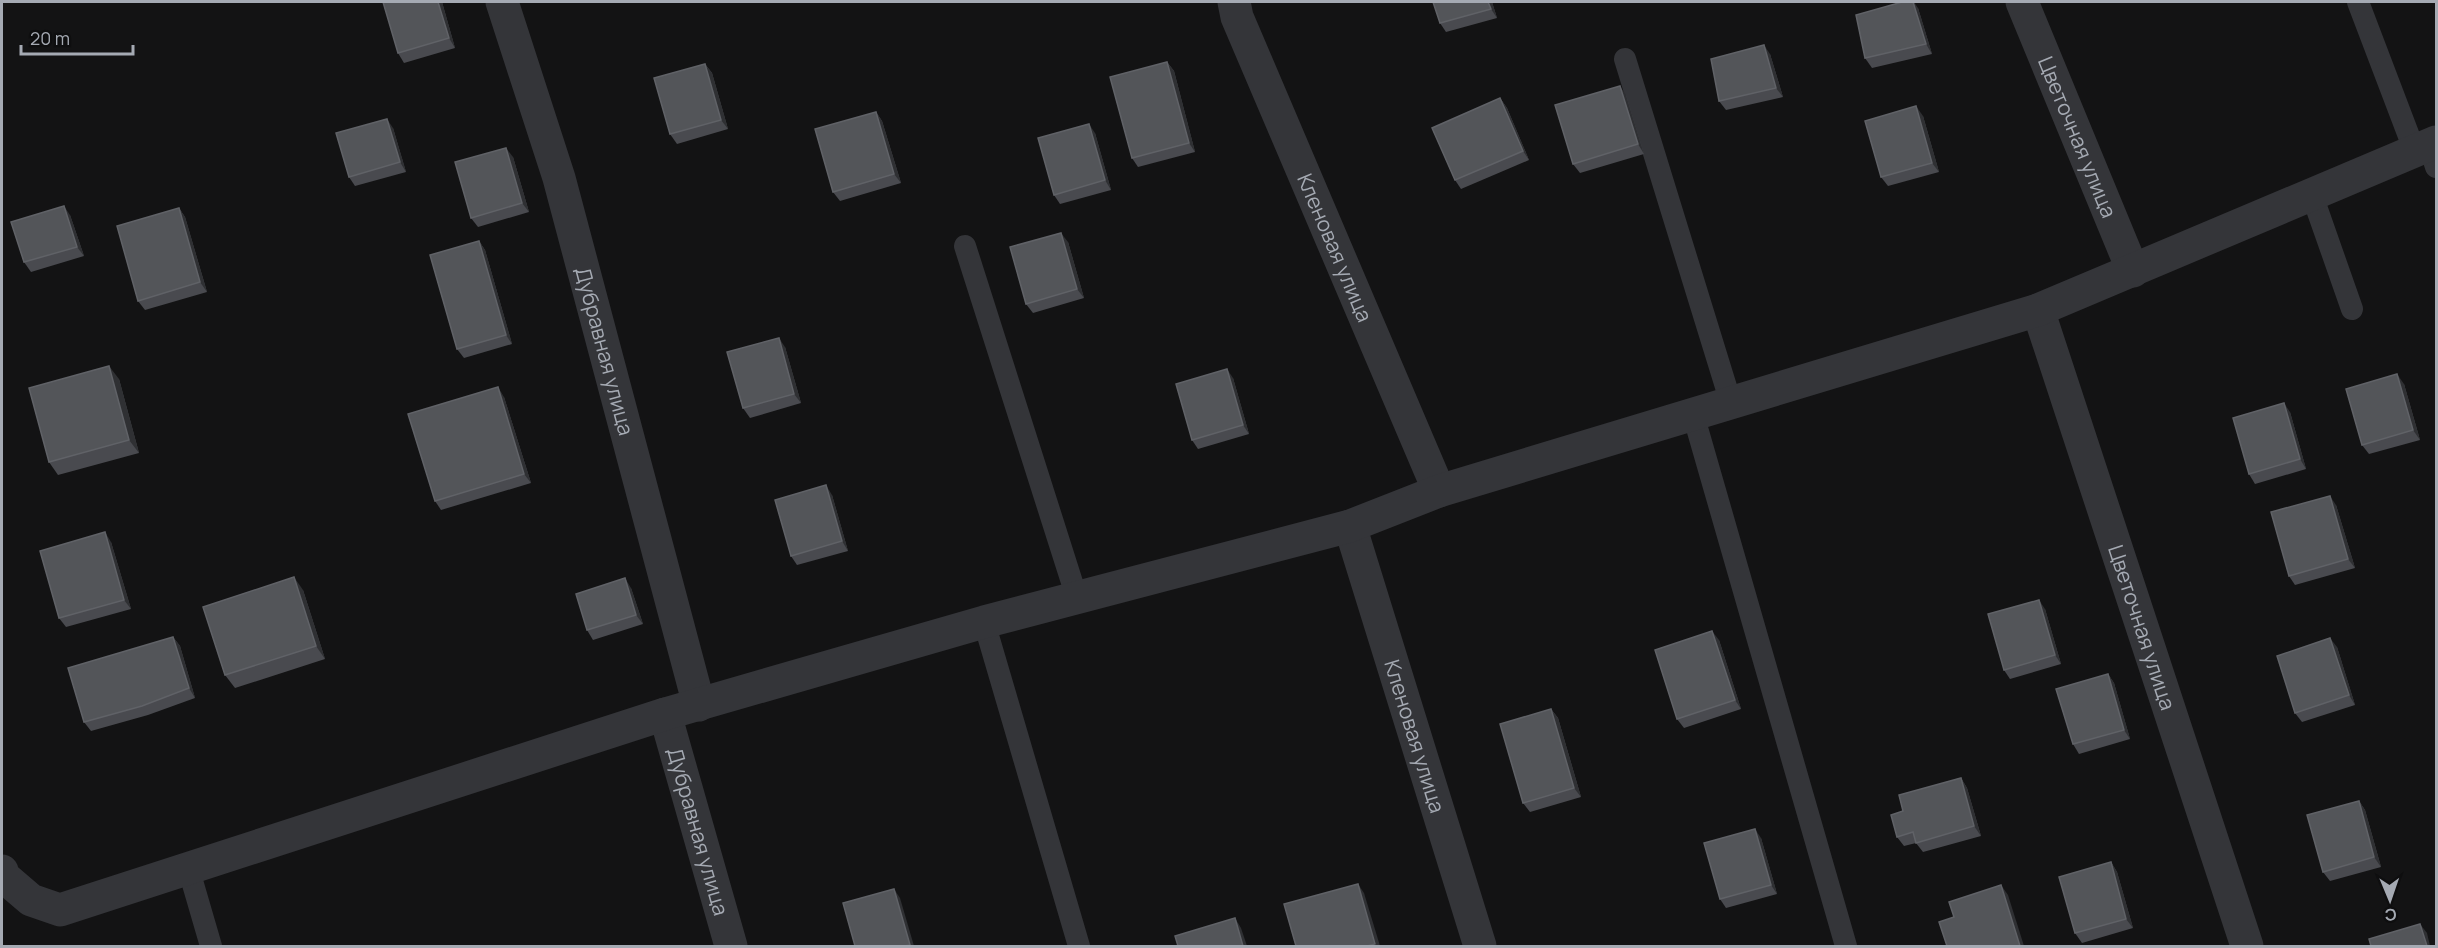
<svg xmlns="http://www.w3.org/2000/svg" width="2438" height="948" font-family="Manrope,sans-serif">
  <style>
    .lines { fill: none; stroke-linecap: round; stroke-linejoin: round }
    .service { stroke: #343539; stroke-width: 22 }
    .minor { stroke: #343539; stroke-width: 33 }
    .wall { fill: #494a4f }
    .shaded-wall { fill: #2f3033 }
    .building { fill: #535559; stroke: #606267; stroke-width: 1.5 }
    .labels { text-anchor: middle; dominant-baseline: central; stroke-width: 5; stroke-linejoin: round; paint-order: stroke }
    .street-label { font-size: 21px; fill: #a5aab3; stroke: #0e0e0f }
  </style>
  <rect width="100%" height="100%" fill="#131314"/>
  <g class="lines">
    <!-- service -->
    <g class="service">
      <path d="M2358,2L2415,152"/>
      <path d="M1625,59L1731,403"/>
      <path d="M2429,145L2436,167"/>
      <path d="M2312,195L2352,309"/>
      <path d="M965,246L1077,598"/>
      <path d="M1693,414L1846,946"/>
      <path d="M984,622L1079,946"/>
      <path d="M188,867L211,946"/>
    </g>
    <!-- minor -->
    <g class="minor">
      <path id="s1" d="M502,2L559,178L699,705"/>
      <path id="s2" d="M1234,2L1237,17L1439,491"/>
      <path id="s3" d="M2022,2L2133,271"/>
      <path id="s4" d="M2038,310L2247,946"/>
      <path id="s5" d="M1350,526L1480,946"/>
      <path id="s6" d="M665,714L731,946"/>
      <path d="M2,871L3,876L31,900L60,910L665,714L984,622L1350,526L1439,491L2038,310L2436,142"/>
    </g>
  </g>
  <!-- wall -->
  <g class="wall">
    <path d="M442,2L455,48L404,63L398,53Z"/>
    <path d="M1492,2L1497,18L1446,32L1440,23Z"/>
    <path d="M1918,8L1932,54L1872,68L1865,58Z"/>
    <path d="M1770,54L1783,97L1726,110L1719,101Z"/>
    <path d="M1167,62L1174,71L1195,152L1138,167L1132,158Z"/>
    <path d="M705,64L712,73L728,129L677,144L670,134Z"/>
    <path d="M1626,95L1644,154L1580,173L1573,164Z"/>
    <path d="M1500,98L1507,108L1529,160L1461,189L1455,180Z"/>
    <path d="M876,112L882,121L901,183L840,201L833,192Z"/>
    <path d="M1923,116L1939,172L1888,186L1881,177Z"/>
    <path d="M393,128L406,172L355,186L349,177Z"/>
    <path d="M1095,133L1111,190L1060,204L1054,195Z"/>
    <path d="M513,157L529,212L478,227L471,218Z"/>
    <path d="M179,208L185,217L207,292L145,310L138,301Z"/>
    <path d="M70,215L84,256L31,272L24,262Z"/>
    <path d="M479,241L485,250L512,344L464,358L457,349Z"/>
    <path d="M1068,242L1084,298L1033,313L1026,304Z"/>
    <path d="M785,347L801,403L750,418L743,408Z"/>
    <path d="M1233,378L1249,434L1198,449L1192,440Z"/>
    <path d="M119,379L139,453L58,475L49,462Z"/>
    <path d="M2404,384L2420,440L2369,454L2362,445Z"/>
    <path d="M504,397L531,483L441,510L435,501Z"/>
    <path d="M2290,412L2306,469L2255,484L2249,474Z"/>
    <path d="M832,495L848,551L797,565L791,556Z"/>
    <path d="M2336,505L2355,568L2295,585L2289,576Z"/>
    <path d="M111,542L131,609L66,627L59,618Z"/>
    <path d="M631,588L643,624L593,640L587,630Z"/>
    <path d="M303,590L325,659L235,688L225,675Z"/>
    <path d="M2045,609L2061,664L2010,679L2004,670Z"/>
    <path d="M173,637L180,646L195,698L148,715L91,731L84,722Z"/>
    <path d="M1719,640L1741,709L1684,728L1677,719Z"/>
    <path d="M2337,647L2355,705L2302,722L2295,713Z"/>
    <path d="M2108,674L2114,683L2130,739L2079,754L2073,744Z"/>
    <path d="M1551,709L1558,718L1581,797L1530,812L1523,803Z"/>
    <path d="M1961,778L1967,788L1981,836L1923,852L1916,843L1904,846L1897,837L1903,811Z"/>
    <path d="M2359,801L2365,810L2381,867L2330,881L2323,872Z"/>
    <path d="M1761,838L1777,894L1726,908L1720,899Z"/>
    <path d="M2111,862L2117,872L2133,928L2082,943L2075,933Z"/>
  </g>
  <!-- shaded-wall -->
  <g class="shaded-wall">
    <path d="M438,2H442L455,48L449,38Z"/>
    <path d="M1488,2H1492L1497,18L1491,9Z"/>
    <path d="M1913,2H1914L1918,8L1932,54L1926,44Z"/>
    <path d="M1764,45L1770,54L1783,97L1776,88Z"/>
    <path d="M1167,62L1174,71L1195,152L1189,143Z"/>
    <path d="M705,64L712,73L728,129L721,120Z"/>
    <path d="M1620,86L1626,95L1644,154L1638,144Z"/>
    <path d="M1500,98L1507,108L1529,160L1523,151Z"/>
    <path d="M1916,106L1923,116L1939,172L1932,163Z"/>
    <path d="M876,112L882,121L901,183L894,174Z"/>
    <path d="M387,119L393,128L406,172L400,162Z"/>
    <path d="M1089,124L1095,133L1111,190L1105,180Z"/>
    <path d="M506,148L513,157L529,212L522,203Z"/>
    <path d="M64,206L70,215L84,256L77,247Z"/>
    <path d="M179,208L185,217L207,292L200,282Z"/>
    <path d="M1061,233L1068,242L1084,298L1077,289Z"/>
    <path d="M479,241L485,250L512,344L506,335Z"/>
    <path d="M779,338L785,347L801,403L794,394Z"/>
    <path d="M109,366L119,379L139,453L129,440Z"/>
    <path d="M1227,369L1233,378L1249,434L1243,425Z"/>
    <path d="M2397,374L2404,384L2420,440L2413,430Z"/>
    <path d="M498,387L504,397L531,483L524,474Z"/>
    <path d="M2284,403L2290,412L2306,469L2300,459Z"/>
    <path d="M826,485L832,495L848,551L842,541Z"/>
    <path d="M2330,496L2336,505L2355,568L2348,559Z"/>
    <path d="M105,532L111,542L131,609L124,600Z"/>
    <path d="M294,577L303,590L325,659L316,646Z"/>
    <path d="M625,578L631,588L643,624L636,615Z"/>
    <path d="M2039,600L2045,609L2061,664L2055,655Z"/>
    <path d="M1712,631L1719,640L1741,709L1735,700Z"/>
    <path d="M173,637L180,646L195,698L189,688Z"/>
    <path d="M2330,638L2337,647L2355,705L2349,695Z"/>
    <path d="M2108,674L2114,683L2130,739L2124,730Z"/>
    <path d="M1551,709L1558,718L1581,797L1574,788Z"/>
    <path d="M1961,778L1967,788L1981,836L1974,826Z"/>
    <path d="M2359,801L2365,810L2381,867L2374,857Z"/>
    <path d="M1755,829L1761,838L1777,894L1771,885Z"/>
    <path d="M2111,862L2117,872L2133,928L2126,919Z"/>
    <path d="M1358,884L1364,893L1380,946H1377L1375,944Z"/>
    <path d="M2001,885L2008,895L2024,946H2020Z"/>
    <path d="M894,889L900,898L914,946H911L910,945Z"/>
    <path d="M1235,918L1241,928L1247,946H1243Z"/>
    <path d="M2420,924L2427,933L2430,946H2427Z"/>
  </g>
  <!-- building -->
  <g class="building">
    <path d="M383,2H438L449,38L398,53Z"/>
    <path d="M1433,2H1488L1491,9L1440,23Z"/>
    <path d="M1902,2H1913L1926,44L1865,58L1856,15Z"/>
    <path d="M1764,45L1776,88L1719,101L1711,59Z"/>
    <path d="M1167,62L1189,143L1132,158L1110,77Z"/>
    <path d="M705,64L721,120L670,134L654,78Z"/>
    <path d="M1620,86L1638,144L1573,164L1555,105Z"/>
    <path d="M1500,98L1523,151L1455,180L1432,128Z"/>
    <path d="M1916,106L1932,163L1881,177L1865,121Z"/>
    <path d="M876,112L894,174L833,192L815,129Z"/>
    <path d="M387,119L400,162L349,177L336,133Z"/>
    <path d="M1089,124L1105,180L1054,195L1038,138Z"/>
    <path d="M506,148L522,203L471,218L455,162Z"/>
    <path d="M64,206L77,247L24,262L11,222Z"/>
    <path d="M179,208L200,282L138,301L117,226Z"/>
    <path d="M1061,233L1077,289L1026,304L1010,247Z"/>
    <path d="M479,241L506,335L457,349L430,255Z"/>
    <path d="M779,338L794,394L743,408L727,352Z"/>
    <path d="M109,366L129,440L49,462L29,388Z"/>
    <path d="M1227,369L1243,425L1192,440L1176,384Z"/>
    <path d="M2397,374L2413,430L2362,445L2346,389Z"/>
    <path d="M498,387L524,474L435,501L408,414Z"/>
    <path d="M2284,403L2300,459L2249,474L2233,418Z"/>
    <path d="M826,485L842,541L791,556L775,500Z"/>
    <path d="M2330,496L2348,559L2289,576L2271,512Z"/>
    <path d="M105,532L124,600L59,618L40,551Z"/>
    <path d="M294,577L316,646L225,675L203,607Z"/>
    <path d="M625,578L636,615L587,630L576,594Z"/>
    <path d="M2039,600L2055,655L2004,670L1988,614Z"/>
    <path d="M1712,631L1735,700L1677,719L1655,650Z"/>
    <path d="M173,637L189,688L142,706L84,722L68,668Z"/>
    <path d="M2330,638L2349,695L2295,713L2277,656Z"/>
    <path d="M2108,674L2124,730L2073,744L2056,689Z"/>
    <path d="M1551,709L1574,788L1523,803L1500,724Z"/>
    <path d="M1961,778L1974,826L1916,843L1913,832L1897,837L1891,815L1903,811L1899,795Z"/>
    <path d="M2359,801L2374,857L2323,872L2307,815Z"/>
    <path d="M1755,829L1771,885L1720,899L1704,843Z"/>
    <path d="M2111,862L2126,919L2075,933L2059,877Z"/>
    <path d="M1358,884L1375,944L1367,946H1296L1284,904Z"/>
    <path d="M2001,885L2020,946H1947L1939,922L1954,917L1949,902Z"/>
    <path d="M894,889L910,945L904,946H855L843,903Z"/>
    <path d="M1235,918L1243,946H1178L1175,936Z"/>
    <path d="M2420,924L2427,946H2371L2369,939Z"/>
  </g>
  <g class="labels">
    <!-- street labels -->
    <g class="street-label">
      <text stroke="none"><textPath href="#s3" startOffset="146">Цветочная улица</textPath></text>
      <text stroke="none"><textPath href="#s2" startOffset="266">Кленовая улица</textPath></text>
      <text stroke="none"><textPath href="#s1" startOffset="364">Дубравная улица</textPath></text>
      <text stroke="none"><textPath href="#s4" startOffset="334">Цветочная улица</textPath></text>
      <text stroke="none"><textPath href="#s5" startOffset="220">Кленовая улица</textPath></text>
      <text stroke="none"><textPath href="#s6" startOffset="122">Дубравная улица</textPath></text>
    </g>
  </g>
  <!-- border -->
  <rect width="2438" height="948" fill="none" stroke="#a5aab3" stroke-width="6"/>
  <!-- north arrow -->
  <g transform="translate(2390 900) rotate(178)" stroke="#0e0e0f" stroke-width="4.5" paint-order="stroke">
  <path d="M0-4.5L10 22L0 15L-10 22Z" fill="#a5aab3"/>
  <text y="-9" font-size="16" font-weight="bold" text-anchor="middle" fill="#a5aab3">С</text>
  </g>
  <!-- scale -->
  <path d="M21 45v9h112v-9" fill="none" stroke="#a5aab3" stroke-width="3"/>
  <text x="30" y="45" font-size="18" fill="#a5aab3" stroke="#0e0e0f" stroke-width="4.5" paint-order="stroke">20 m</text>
</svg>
